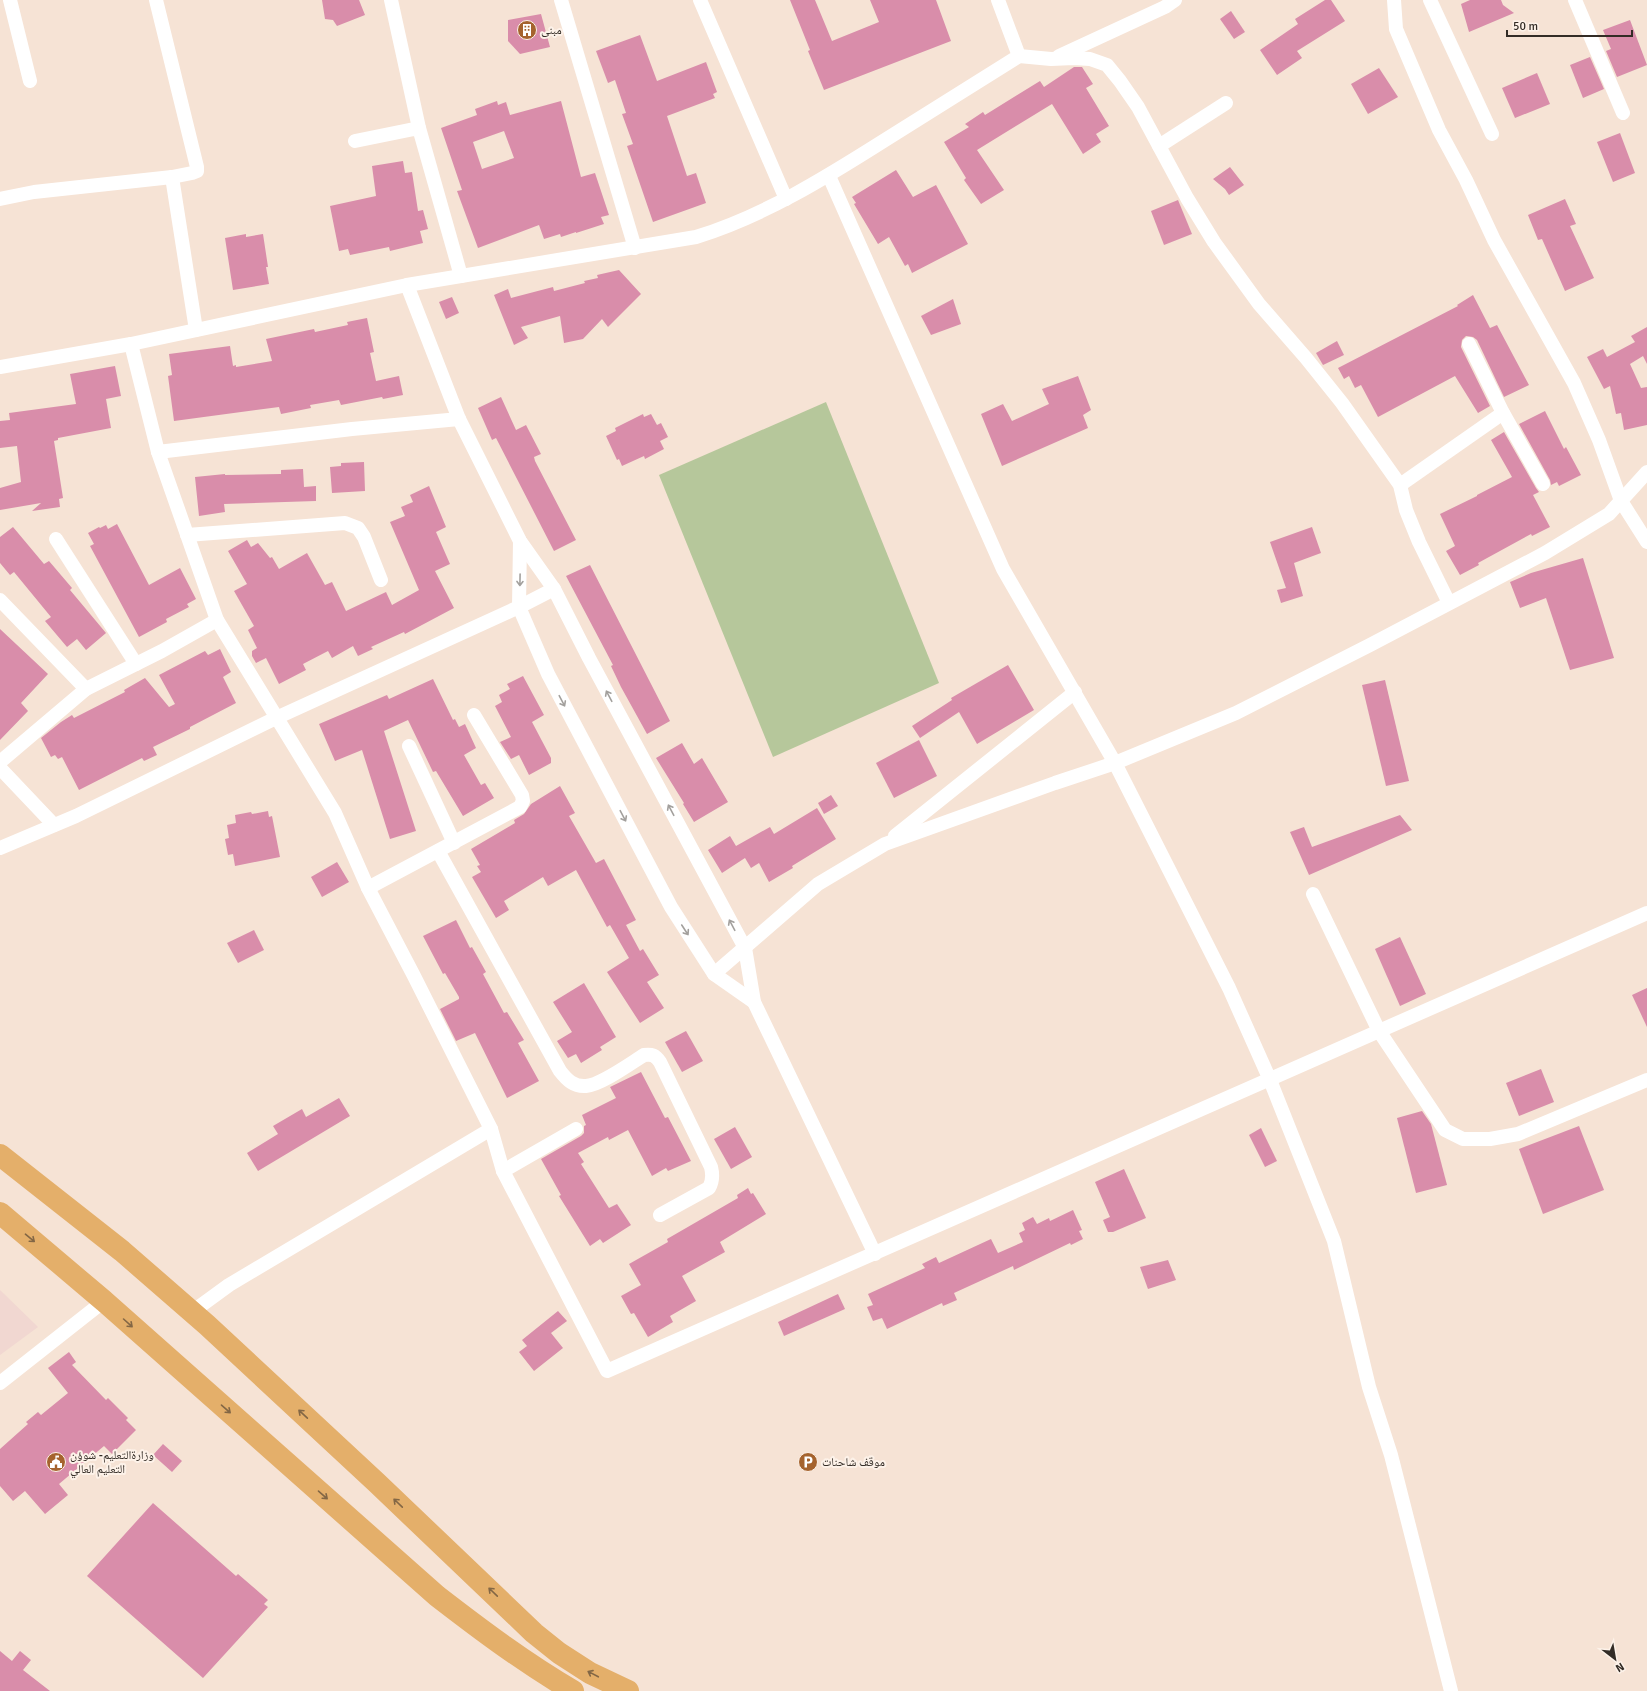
<svg xmlns="http://www.w3.org/2000/svg" width="1647" height="1691" font-family="Signika,'Noto Naskh Arabic',sans-serif">
  <style>
    .commercial { fill: #f1d7d1 }
    .green { fill: #b6c79b }
    .building { fill: #d98daa; fill-rule: evenodd }
    .lines { fill: none; stroke-linecap: round; stroke-linejoin: round }
    .minor { stroke: #fff; stroke-width: 14 }
    .trunk { stroke: #e4af6a; stroke-width: 22 }
    .oneway { stroke: #a3a09d }
    .oneway2 { stroke: #836745 }
    .labels { text-anchor: middle; dominant-baseline: central; stroke-width: 4; stroke-linejoin: round; paint-order: stroke }
    .poi-label { font-size: 12px; fill: #332c26; stroke: #fdf2e9; text-anchor: start }
  </style>
  <rect width="100%" height="100%" fill="#f6e3d5"/>
  <!-- commercial -->
  <path class="commercial" d="M0,1290L38,1327L0,1355Z"/>
  <!-- green -->
  <path class="green" d="M826,402L939,683L773,757L659,475Z"/>
  <!-- building -->
  <g class="building">
    <path d="M322,0H359L365,15L337,26L333,20L325,19Z"/>
    <path d="M790,0H815L832,41L879,22L870,0H936L951,41L824,90L808,51L810,50Z"/>
    <path d="M1325,0H1331L1345,21L1297,51L1302,58L1277,75L1260,50L1298,24L1295,19Z"/>
    <path d="M1470,0H1501L1503,5L1514,13L1469,32L1461,4Z"/>
    <path d="M1231,11L1245,32L1234,39L1220,19Z"/>
    <path d="M541,14L550,47L520,54L508,41V20Z"/>
    <path d="M1630,20L1647,65L1617,77L1606,51L1611,49L1603,30Z"/>
    <path d="M640,35L657,81L706,62L717,92L713,94L715,98L667,116L687,176L696,173L706,203L653,222L627,146L633,144L622,114L626,113L615,80L608,83L596,51Z"/>
    <path d="M1590,57L1604,89L1583,98L1570,65Z"/>
    <path d="M1074,67H1082L1093,84L1086,88L1109,126L1096,134L1101,142L1083,154L1052,104L977,150L1004,190L981,204L964,180L966,178L944,142L969,127L965,124L983,112L985,115L1040,81L1044,87Z"/>
    <path d="M1379,68L1398,97L1368,114L1351,84Z"/>
    <path d="M1537,73L1550,104L1515,118L1502,88Z"/>
    <path d="M497,101L498,105L506,102L510,115L561,101L581,177L595,173L609,215L601,217L604,224L576,233V232L561,237L560,234L544,239L539,225L478,248L457,191L462,190L441,128L477,115L475,109ZM504,131L514,158L482,169L473,142Z"/>
    <path d="M1620,133L1635,173L1613,182L1597,142Z"/>
    <path d="M403,161L405,173L412,172L418,211L423,210L428,229L420,231L423,243L390,251L389,247L350,255L348,249L339,251L330,206L376,196L372,166Z"/>
    <path d="M1230,167L1244,185L1229,195L1225,189L1213,179Z"/>
    <path d="M896,170L913,197L936,185L968,244L912,273L908,264L905,266L889,237L878,244L854,204L856,203L852,197Z"/>
    <path d="M1565,199L1576,224L1570,226L1594,278L1565,291L1542,239L1538,240L1528,215Z"/>
    <path d="M1178,200L1192,234L1164,245L1151,211Z"/>
    <path d="M246,234V237L263,234L268,267H266L269,284L233,290L225,238Z"/>
    <path d="M619,270L641,294L608,327L602,319L583,339L564,343L560,316L521,327L528,338L514,345L494,295L508,289L511,298L553,287L554,291L585,283L584,281L598,278L597,275Z"/>
    <path d="M1473,295L1490,328L1497,325L1529,385L1504,397L1477,340L1473,337L1466,336L1462,340L1461,347L1490,406L1478,413L1455,376L1378,417L1361,385L1355,388L1349,376L1344,379L1338,368L1458,306L1457,305Z"/>
    <path d="M452,297L459,313L446,319L439,302Z"/>
    <path d="M953,299L961,324L931,335L921,316Z"/>
    <path d="M367,318L374,352L370,353L376,381L399,376L403,395L383,399L382,397L341,405L339,400L310,405L311,408L281,414L279,407L174,421L168,376L172,375L169,354L230,346L233,366L236,365V367L272,361L266,339L314,329L315,332L348,325L347,322Z"/>
    <path d="M1647,327V364L1643,356L1630,364L1641,388L1647,387V425L1624,430L1621,413L1616,414L1610,386L1604,389L1587,357L1603,349L1607,357L1635,342L1631,336Z"/>
    <path d="M1337,341L1344,355L1323,365L1316,353Z"/>
    <path d="M115,366L121,396L106,399L111,428L58,438V440L54,441L63,498L59,499L60,507L32,511L41,503L0,510V488L21,482L17,446L0,448V421L10,420L9,413L76,404L70,374Z"/>
    <path d="M1078,376L1091,410L1083,415L1088,428L1002,466L981,414L1003,404L1012,421L1049,404L1042,389Z"/>
    <path d="M501,397L516,430L526,425L541,454L534,457L535,461L576,540L554,551L496,438L492,440L478,408Z"/>
    <path d="M1545,411L1564,449L1566,447L1581,475L1559,486L1557,482L1551,485L1550,480L1519,424Z"/>
    <path d="M643,414L644,417L651,414L657,425L661,423L668,437L660,441L664,449L645,459L644,456L622,466L619,459L617,460L606,436L616,431L615,428Z"/>
    <path d="M1504,432L1536,488L1539,492L1533,495L1550,527L1532,536L1531,534L1478,563L1479,565L1460,575L1446,551L1455,546L1440,514L1477,496V495L1512,477L1491,440Z"/>
    <path d="M364,462L365,491L332,493L330,467L341,466V463Z"/>
    <path d="M303,469L304,487L316,486V501L224,504L225,512L199,516L195,477L225,474V475L281,474V470Z"/>
    <path d="M429,486L446,527L436,532L450,564L435,571L454,608L405,634L404,632L371,647L373,649L358,656L353,646L332,658L328,651L303,664L306,670L279,684L266,658L256,663L252,656V651L257,648L248,630L254,626L234,591L247,584L228,551L247,540L251,547L258,543L270,558L272,557L279,569L307,553L325,585L332,582L346,611L386,592L392,605L419,590L390,522L405,516L401,507L413,502L410,495Z"/>
    <path d="M117,524L149,585L180,568L196,599L187,604L189,607L166,619L167,622L139,637L90,546L94,544L88,533L99,527L100,528L106,525L108,529Z"/>
    <path d="M13,527L44,564L49,561L72,588L70,590L106,633L86,650L77,639L67,647L45,621L51,617L14,572L10,575L0,563V537Z"/>
    <path d="M1312,527L1321,553L1294,563L1303,596L1281,603L1277,590L1286,588L1270,542Z"/>
    <path d="M1583,558L1614,658L1570,670L1546,598L1520,608L1510,582L1531,573Z"/>
    <path d="M590,565L670,721L647,734L621,687L611,666L613,665L566,576Z"/>
    <path d="M0,629L48,674L21,703L28,711L0,740Z"/>
    <path d="M220,649L231,672L223,677L236,703L190,727V729L153,747L157,755L144,761L142,758L79,790L62,757L58,759L55,755L51,757L41,738L61,722L72,715L74,718L125,692L124,690L145,678L169,707L175,704L159,675L205,651L208,655Z"/>
    <path d="M1008,665L1034,710L977,744L959,712L920,738L912,726L952,700L951,698Z"/>
    <path d="M523,676L544,715L532,722L551,758V763L529,775L519,755L511,759L500,742L511,737L495,706L502,702L499,695L510,689L507,684Z"/>
    <path d="M433,679L453,720L455,719L459,727L465,724L476,748L464,755L481,785L485,783L494,798L463,816L436,771L433,772L408,720L384,731L416,831L390,839L362,750L335,761L319,724L387,695L389,699Z"/>
    <path d="M1385,680L1409,781L1386,786L1362,685Z"/>
    <path d="M919,740L937,776L894,798L876,763Z"/>
    <path d="M682,743L694,764L702,758L728,802L694,822L683,804L684,803L656,758Z"/>
    <path d="M560,786L575,813L569,816L596,863L604,859L636,920L626,925L640,951L643,949L659,975L647,982L664,1008L640,1023L607,972L629,958L610,925L607,927L576,870L548,886L543,877L504,901L509,910L496,918L472,877L481,872L477,866L480,865L471,849L515,823L514,820L524,814L531,804Z"/>
    <path d="M831,795L838,806L824,814L818,803Z"/>
    <path d="M817,808L836,839L792,866L793,868L769,882L759,863L751,868L745,858L722,873L708,850L730,836L736,846L770,827L774,834Z"/>
    <path d="M268,811L269,817L272,816L280,857L235,866L233,854L228,855L225,839L229,838L227,825L236,823L235,815L251,812L252,814Z"/>
    <path d="M1400,815L1412,830L1309,875L1290,832L1304,827L1312,847Z"/>
    <path d="M337,862L349,882L322,897L311,877Z"/>
    <path d="M456,920L470,948L472,947L486,972L483,974L504,1013L507,1012L524,1040L518,1043L539,1081L507,1098L475,1033L456,1041L440,1009L459,999V997L445,973L443,974L423,936Z"/>
    <path d="M254,930L264,950L238,963L227,943Z"/>
    <path d="M1400,937L1426,994L1400,1006L1375,949Z"/>
    <path d="M584,983L616,1037L600,1047L602,1050L581,1063L576,1054L568,1058L557,1041L572,1032L553,1002Z"/>
    <path d="M1647,988V1027L1632,995Z"/>
    <path d="M686,1031L703,1061L682,1072L665,1042Z"/>
    <path d="M1541,1069L1554,1102L1519,1116L1506,1083Z"/>
    <path d="M641,1072L665,1118L668,1117L691,1161L668,1171L666,1168L652,1176L628,1130L609,1140L608,1137L578,1153L584,1162L581,1164L609,1208L617,1204L631,1225L603,1243L600,1239L590,1246L559,1196L561,1195L541,1159L581,1136L584,1133V1126L586,1125L582,1115L616,1098L610,1087Z"/>
    <path d="M339,1098L350,1116L258,1171L247,1153L278,1134L273,1126L302,1109L306,1117Z"/>
    <path d="M1422,1111L1431,1124L1447,1185L1416,1193L1397,1118Z"/>
    <path d="M1579,1126L1604,1190L1543,1214L1519,1149Z"/>
    <path d="M735,1127L752,1157L731,1169L714,1139Z"/>
    <path d="M1261,1128L1277,1161L1265,1167L1249,1135Z"/>
    <path d="M1124,1169L1146,1218L1113,1232H1108L1103,1220L1110,1217L1095,1182Z"/>
    <path d="M748,1188L751,1194L753,1193L766,1214L720,1242L725,1252L682,1276L696,1301L670,1316L673,1322L648,1337L634,1313L631,1314L621,1296L641,1285L629,1264L668,1242L667,1239L738,1198L737,1195Z"/>
    <path d="M1073,1210L1082,1230L1079,1231L1083,1239L1071,1245L1070,1243L1014,1270L1013,1266L954,1293L957,1300L943,1306L942,1303L887,1329L882,1318L873,1321L867,1307L873,1305L868,1294L925,1268L922,1264L936,1257L939,1263L991,1239L998,1253L1023,1242L1019,1233L1025,1230L1022,1223L1033,1217L1037,1224L1049,1218L1050,1221Z"/>
    <path d="M1168,1260L1176,1280L1148,1289L1140,1267Z"/>
    <path d="M838,1294L845,1309L784,1336L778,1322Z"/>
    <path d="M558,1311L567,1321L551,1333L563,1348L534,1371L519,1352L527,1346L522,1340Z"/>
    <path d="M69,1352L76,1362L72,1365L106,1400L108,1398L128,1418L126,1420L136,1430L112,1454L104,1446L59,1484L68,1495L45,1514L25,1491L13,1501L0,1486V1449L28,1424L26,1422L38,1412L41,1415L68,1393L48,1368Z"/>
    <path d="M163,1444L182,1461L172,1472L153,1455Z"/>
    <path d="M153,1503L236,1576L238,1574L268,1600L264,1604L268,1607L203,1678L87,1576Z"/>
    <path d="M0,1651L12,1661L20,1651L31,1660L23,1670L50,1691H0Z"/>
  </g>
  <g class="lines">
    <!-- minor -->
    <g class="minor">
      <path d="M10,0L30,81"/>
      <path d="M391,0L419,128"/>
      <path d="M561,0L635,248"/>
      <path d="M700,0L786,199"/>
      <path d="M1394,0L1396,29L1439,130L1466,180L1494,240L1574,383L1599,440L1621,501L1647,542"/>
      <path d="M1430,0L1492,134"/>
      <path d="M1575,0L1623,113"/>
      <path d="M1019,56L1051,59L1074,58L1090,59L1107,65L1120,81L1138,107L1187,198L1214,242L1259,304L1306,358L1342,403L1400,485L1406,510L1419,542L1449,603"/>
      <path d="M1059,56L1165,7L1175,0"/>
      <path d="M355,141L419,128L461,276"/>
      <path d="M1159,146L1226,103"/>
      <path d="M829,176L1003,569L1115,763L1229,988L1270,1080L1334,1241L1369,1387L1391,1455L1451,1691"/>
      <path d="M172,177L196,330"/>
      <path d="M0,199L34,192L172,177L192,173L197,171V167L156,0"/>
      <path d="M407,285L459,419L520,541L554,589L589,658L745,948L754,1002L875,1254"/>
      <path d="M131,344L158,452L352,429L459,419"/>
      <path d="M1469,344L1503,413L1543,484"/>
      <path d="M0,367L131,344L407,285L696,237C764,216 825,178 885,140C930,112 974,84 1019,56L998,0"/>
      <path d="M158,452L217,620L335,813L368,888L414,976L491,1129L503,1171L607,1371L1647,913"/>
      <path d="M1400,485L1503,413"/>
      <path d="M187,535L345,523L358,528L364,537L381,580"/>
      <path d="M56,539L136,664"/>
      <path d="M520,541L519,607L548,674L671,907L714,974L754,1002"/>
      <path d="M0,600L86,689"/>
      <path d="M409,746L454,843"/>
      <path d="M0,762L86,689L162,651L217,620"/>
      <path d="M0,768L54,825"/>
      <path d="M895,836L1075,692"/>
      <path d="M0,848L76,816L276,718L519,607L554,589"/>
      <path d="M438,851L560,1071C567,1080 574,1087 586,1086C601,1085 631,1063 644,1055C652,1054 655,1055 660,1062L711,1167C713,1175 713,1181 709,1188L660,1215"/>
      <path d="M368,888L520,807L523,801L522,795L474,715"/>
      <path d="M1313,894L1379,1031L1445,1130L1463,1139H1490L1518,1134L1647,1080"/>
      <path d="M714,974L818,884L885,844L1055,783L1115,763L1236,713L1370,645L1545,553L1609,514L1647,472"/>
      <path d="M503,1171L576,1129"/>
      <path d="M192,1312L229,1285L491,1129"/>
      <path d="M0,1383L104,1301"/>
    </g>
    <!-- trunk -->
    <g class="trunk">
      <path d="M0,1155L122,1251L207,1325L377,1483L534,1633L559,1653L590,1673L628,1691"/>
      <path d="M0,1213L104,1301L437,1596C481,1630 525,1663 573,1691"/>
    </g>
  </g>
  <!-- one-way arrows -->
  <defs><path id="oneway-shaft" d="M-6 0H5M1.5-3L5.5 0L1.5 3" fill="none" stroke-width="1.6" stroke-linecap="round" stroke-linejoin="round"/></defs>
  <g class="oneway">
    <use href="#oneway-shaft" transform="translate(520 580) rotate(91)"/>
    <use href="#oneway-shaft" transform="translate(609 696) rotate(-118)"/>
    <use href="#oneway-shaft" transform="translate(562 701) rotate(62)"/>
    <use href="#oneway-shaft" transform="translate(671 810) rotate(-118)"/>
    <use href="#oneway-shaft" transform="translate(623 816) rotate(62)"/>
    <use href="#oneway-shaft" transform="translate(732 925) rotate(-118)"/>
    <use href="#oneway-shaft" transform="translate(685 930) rotate(57)"/>
  </g>
  <g class="oneway2">
    <use href="#oneway-shaft" transform="translate(30 1238) rotate(40)"/>
    <use href="#oneway-shaft" transform="translate(128 1323) rotate(42)"/>
    <use href="#oneway-shaft" transform="translate(226 1409) rotate(41)"/>
    <use href="#oneway-shaft" transform="translate(303 1414) rotate(-137)"/>
    <use href="#oneway-shaft" transform="translate(323 1495) rotate(41)"/>
    <use href="#oneway-shaft" transform="translate(398 1503) rotate(-136)"/>
    <use href="#oneway-shaft" transform="translate(493 1592) rotate(-136)"/>
    <use href="#oneway-shaft" transform="translate(593 1674) rotate(-152)"/>
  </g>
  <!-- icons -->
  <defs>
    <g id="building-disc" transform="scale(1)"><circle r="9.5" fill="#a5632e" stroke="#fdf2e9"/><path d="M-4-6H4V6H1V3H-1V6H-4ZM-2.5-4.3h1.7v1.8h-1.7ZM.8-4.3h1.7v1.8H.8ZM-2.5-1h1.7V.8h-1.7ZM.8-1h1.7V.8H.8Z" fill="#fff"/></g>
    <g id="civic-disc" transform="scale(1)"><circle r="9.5" fill="#a5632e" stroke="#fdf2e9"/><path d="M-.6-6.5H3V-4.5H.6V-3L4-1V1h2V6H-6V1h2V-1L-.6-3ZM-1.2 2.5V6h2.4V2.5Z" fill="#fff"/></g>
    <g id="parking-disc" transform="scale(1)"><circle r="9.5" fill="#a5632e" stroke="#fdf2e9"/><path d="M-3.5-5.5H1a3.5 3.5 0 0 1 0 7H-1V5.5H-3.5ZM-1-3.4V-.6H.8a1.4 1.4 0 0 0 0-2.8Z" fill="#fff"/></g>
  </defs>
  <g fill-rule="evenodd">
    <use href="#building-disc" x="527" y="30"/>
    <use href="#civic-disc" x="56" y="1462"/>
    <use href="#parking-disc" x="808" y="1462"/>
  </g>
  <g class="labels">
    <!-- poi labels -->
    <g class="poi-label">
      <text x="541" y="30">مبنى</text>
      <text x="70" y="1455">وزارةالتعليم- شوؤن<tspan x="70" dy="14">التعليم العالي</tspan></text>
      <text x="822" y="1462">موقف شاحنات</text>
    </g>
  </g>
  <!-- north arrow -->
  <g transform="translate(1615 1659) rotate(149)" stroke="#fdf2e9" stroke-width="3" paint-order="stroke">
  <path d="M0-3L7 15L0 10L-7 15Z" fill="#332c26"/>
  <text y="-6" font-size="11" font-weight="bold" text-anchor="middle" fill="#332c26">N</text>
  </g>
  <!-- scale -->
  <path d="M1507 30v6h125v-6" fill="none" stroke="#332c26" stroke-width="2"/>
  <text x="1513" y="30" font-size="12" fill="#332c26" stroke="#fdf2e9" stroke-width="3" paint-order="stroke">50 m</text>
</svg>
